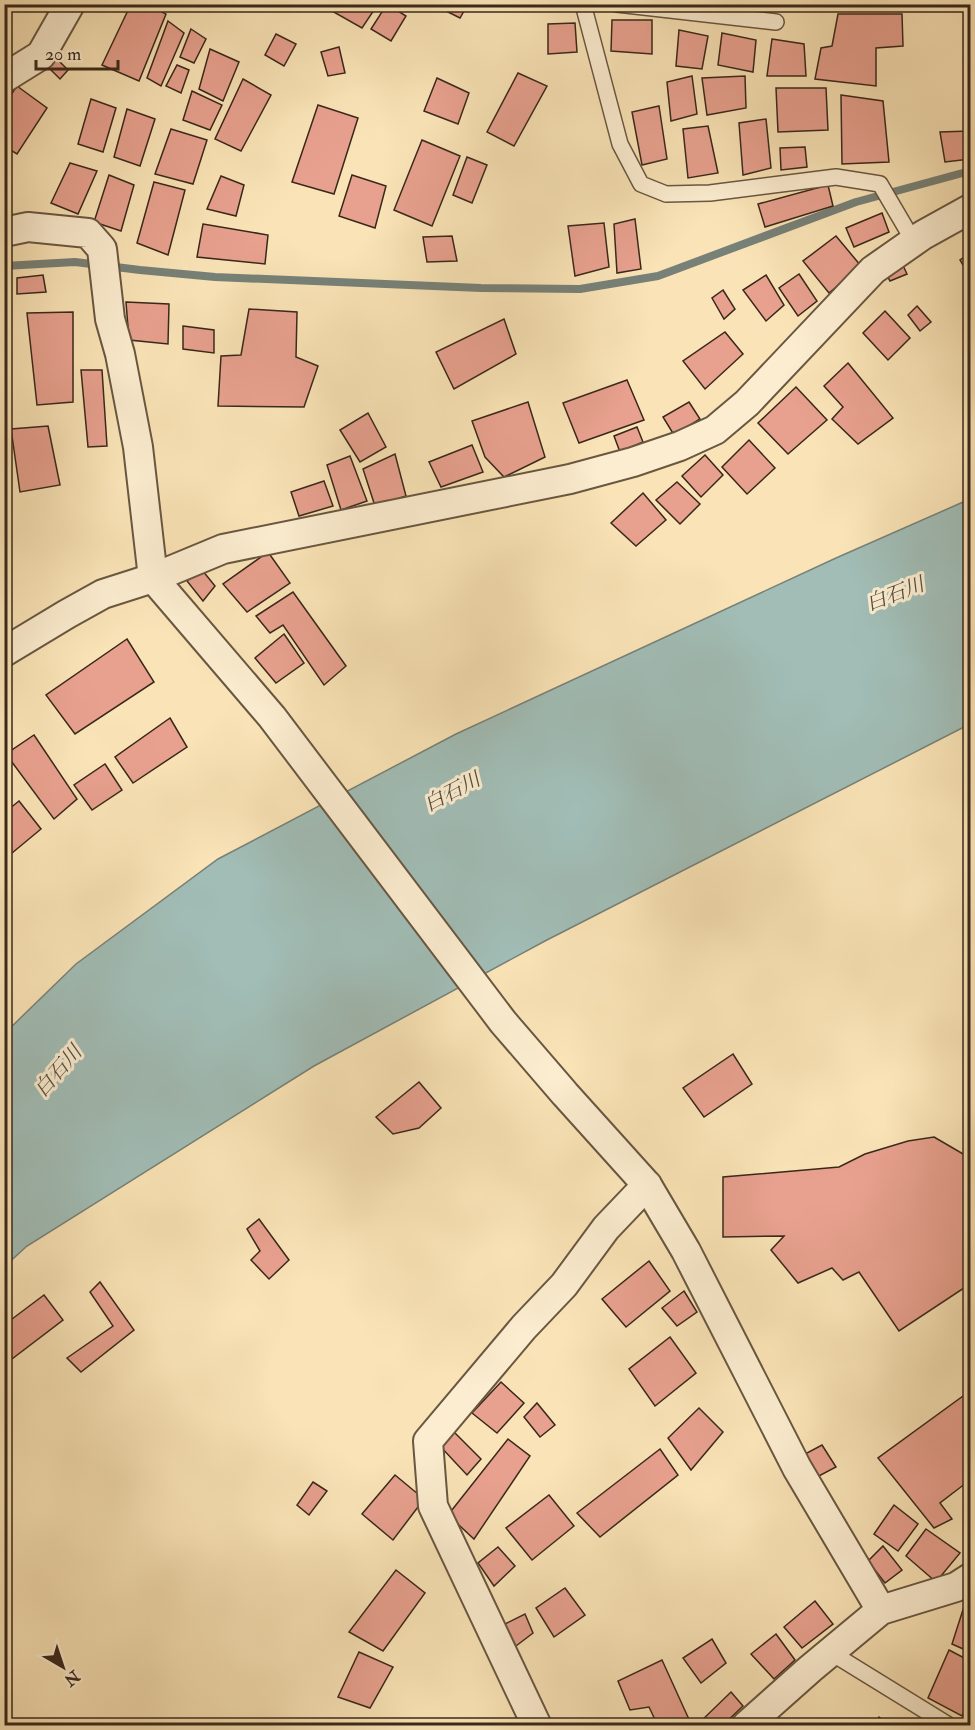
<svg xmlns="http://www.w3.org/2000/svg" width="975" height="1730" font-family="'IM FELL Double Pica','Noto Serif JP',serif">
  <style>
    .water { fill: #a1bdb6; stroke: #778178; stroke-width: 1.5 }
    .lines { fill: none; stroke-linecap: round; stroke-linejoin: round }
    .stream { stroke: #778178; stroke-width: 8 }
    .building { fill: #e8a18f; stroke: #39281a; stroke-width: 1.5 }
    .service-casing { stroke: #695741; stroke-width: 18 }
    .minor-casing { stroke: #695741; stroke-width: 32 }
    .service { stroke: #fcedd0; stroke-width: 15 }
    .minor { stroke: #fcedd0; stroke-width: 28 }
    .labels { text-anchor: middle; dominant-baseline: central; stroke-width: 6; stroke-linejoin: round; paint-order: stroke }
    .water-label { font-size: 20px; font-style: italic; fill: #534d41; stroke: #fcedd0 }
  </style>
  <rect width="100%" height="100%" fill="#fae4b7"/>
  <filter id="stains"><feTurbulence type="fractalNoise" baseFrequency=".00333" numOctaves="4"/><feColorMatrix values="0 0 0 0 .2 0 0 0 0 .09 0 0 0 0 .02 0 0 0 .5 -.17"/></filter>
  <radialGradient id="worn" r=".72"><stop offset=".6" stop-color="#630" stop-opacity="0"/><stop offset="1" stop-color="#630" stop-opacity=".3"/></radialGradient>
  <!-- water -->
  <path class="water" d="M970,499V724L545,941L314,1066L27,1246L5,1266V1033L76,964L218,859L456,734L836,558Z"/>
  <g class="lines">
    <!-- stream -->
    <path class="stream" d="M4,266L75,262L140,270L215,277L481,288L580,289L658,276L856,202L970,171"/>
  </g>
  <!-- building -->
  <g class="building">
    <path d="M131,4H147L166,14L139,81L102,65Z"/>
    <path d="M324,4H378L362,28L323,6Z"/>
    <path d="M387,4L406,16L391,41L371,29Z"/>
    <path d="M432,4H468L460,18Z"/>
    <path d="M838,14H902L903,46L876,48V86L815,79L821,48L832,46Z"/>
    <path d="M612,20H652V54L611,51Z"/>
    <path d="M168,21L184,33L161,86L147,78Z"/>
    <path d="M575,23L577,52L548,54V24Z"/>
    <path d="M191,29L206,39L194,63L180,57Z"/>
    <path d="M679,30L708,36L702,69L676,66Z"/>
    <path d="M722,33L756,40L753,72L718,65Z"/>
    <path d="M276,34L296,44L284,66L265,55Z"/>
    <path d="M772,39L804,44L806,76H767Z"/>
    <path d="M339,47L345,73L328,76L321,52Z"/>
    <path d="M210,49L239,62L223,101L199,89Z"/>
    <path d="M56,58L68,70L60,79L48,67Z"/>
    <path d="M177,65L189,70L181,93L166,86Z"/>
    <path d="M518,73L547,86L514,146L487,132Z"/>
    <path d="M692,76L697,114L671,121L667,82Z"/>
    <path d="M745,76L746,108L707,115L702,78Z"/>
    <path d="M437,78L469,93L458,124L424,111Z"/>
    <path d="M243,79L271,95L241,151L215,139Z"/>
    <path d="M17,86L47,108L17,154L4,146V105Z"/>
    <path d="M776,88H826L828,130L778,132Z"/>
    <path d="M192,91L222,105L210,130L183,120Z"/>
    <path d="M841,95L883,101L889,162L842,164Z"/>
    <path d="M91,99L116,108L103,152L78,144Z"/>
    <path d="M318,105L358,118L334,194L292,182Z"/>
    <path d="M659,106L667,159L642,165L632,112Z"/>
    <path d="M127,109L155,119L140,166L114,157Z"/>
    <path d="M766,119L771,168L743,175L739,123Z"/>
    <path d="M708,126L718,173L688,178L683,129Z"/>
    <path d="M171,129L207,140L193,184L155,174Z"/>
    <path d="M970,131V159L945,162L940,132Z"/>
    <path d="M422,140L460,156L432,226L394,210Z"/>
    <path d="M805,147L807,167L781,170L780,148Z"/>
    <path d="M467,157L487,165L472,203L453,195Z"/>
    <path d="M70,163L97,171L78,214L51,203Z"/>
    <path d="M109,175L134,185L121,231L94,222Z"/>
    <path d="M352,175L386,186L375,228L339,216Z"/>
    <path d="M221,176L244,185L236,216L207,209Z"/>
    <path d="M154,182L185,190L168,255L137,243Z"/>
    <path d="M828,185L833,206L765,227L758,204Z"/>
    <path d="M882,213L889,232L854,247L846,228Z"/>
    <path d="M635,219L641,269L617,273L614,224Z"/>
    <path d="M604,223L609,267L575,276L568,226Z"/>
    <path d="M203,224L268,235L265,264L197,257Z"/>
    <path d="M452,236L457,261L427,262L423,237Z"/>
    <path d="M836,236L861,266L829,293L803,261Z"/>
    <path d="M970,253V277L960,260Z"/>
    <path d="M900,259L907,274L890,281L883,268Z"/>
    <path d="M799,274L817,301L798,316L779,288Z"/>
    <path d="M43,275L46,292L17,294V278Z"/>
    <path d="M766,275L784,305L766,321L743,290Z"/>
    <path d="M723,290L735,309L724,319L712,298Z"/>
    <path d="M126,302L169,304L168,344L129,340Z"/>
    <path d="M917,306L931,322L920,331L908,315Z"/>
    <path d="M249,309L297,312L296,357L318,366L304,407L218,406L221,356L241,355Z"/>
    <path d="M885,311L910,338L888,360L863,333Z"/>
    <path d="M73,312V402L37,405L27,313Z"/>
    <path d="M504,319L516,354L454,389L436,352Z"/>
    <path d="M183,326L214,330V353L183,349Z"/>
    <path d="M725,332L743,354L705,389L683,361Z"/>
    <path d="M848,363L893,418L858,444L832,419L843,407L824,386Z"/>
    <path d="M81,370H102L107,446L88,447Z"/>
    <path d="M627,380L644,420L579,443L563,403Z"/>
    <path d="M796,387L827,420L788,454L758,423Z"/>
    <path d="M528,402L545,457L504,477L485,457L472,421Z"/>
    <path d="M689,402L700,419L674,435L663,417Z"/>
    <path d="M368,413L386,447L360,462L340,430Z"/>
    <path d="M48,426L60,485L20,492L11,429Z"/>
    <path d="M637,427L643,442L620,452L614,436Z"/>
    <path d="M749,440L775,468L747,494L722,467Z"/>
    <path d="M472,445L483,472L441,487L429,462Z"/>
    <path d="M395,454L406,496L375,506L363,469Z"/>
    <path d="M705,455L723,475L701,497L682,476Z"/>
    <path d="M350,456L367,501L341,510L327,465Z"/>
    <path d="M324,481L333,506L299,516L291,492Z"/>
    <path d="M677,482L700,504L680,524L656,500Z"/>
    <path d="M643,493L666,520L636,546L611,523Z"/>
    <path d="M268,552L290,583L247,612L223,584Z"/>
    <path d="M202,570L215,586L203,601L187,581Z"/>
    <path d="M293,592L346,666L324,685L283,625L270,633L256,616Z"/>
    <path d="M284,634L304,663L276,683L255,658Z"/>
    <path d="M127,639L154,682L75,734L46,695Z"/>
    <path d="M170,718L187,747L133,783L115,757Z"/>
    <path d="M34,735L77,799L54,819L6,754Z"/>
    <path d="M105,764L122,790L92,810L74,785Z"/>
    <path d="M19,801L41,829L6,858L4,813Z"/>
    <path d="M733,1054L752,1084L704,1117L683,1088Z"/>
    <path d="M419,1082L441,1108L419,1128L393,1134L376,1117Z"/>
    <path d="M934,1137L970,1158V1284L899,1331L859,1272L843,1280L832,1268L798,1283L771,1250L784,1236L723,1237V1177L839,1167L865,1154L908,1141Z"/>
    <path d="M259,1219L289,1260L269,1279L251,1260L260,1251L247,1229Z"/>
    <path d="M649,1261L670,1291L626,1327L602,1299Z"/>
    <path d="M100,1282L134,1330L81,1372L67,1358L113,1326L90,1292Z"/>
    <path d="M684,1291L697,1312L677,1326L662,1308Z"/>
    <path d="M44,1295L63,1320L4,1365V1325Z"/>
    <path d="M670,1337L696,1373L655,1406L629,1369Z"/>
    <path d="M501,1382L524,1403L497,1433L472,1413Z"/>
    <path d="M970,1391V1480L940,1503L952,1519L934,1528L878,1458Z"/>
    <path d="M537,1403L555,1425L540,1437L524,1417Z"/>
    <path d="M699,1408L723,1432L691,1470L668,1438Z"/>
    <path d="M452,1430L481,1459L467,1475L439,1445Z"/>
    <path d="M508,1439L530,1456L474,1539L448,1515Z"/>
    <path d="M822,1445L836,1467L817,1477L805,1454Z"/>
    <path d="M660,1449L678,1475L600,1537L577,1513Z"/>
    <path d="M395,1475L424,1499L393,1540L362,1514Z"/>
    <path d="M313,1482L327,1491L309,1515L297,1505Z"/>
    <path d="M549,1495L574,1526L532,1560L506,1528Z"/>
    <path d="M894,1505L918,1524L898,1551L874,1534Z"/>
    <path d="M926,1529L960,1553L936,1582L906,1556Z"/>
    <path d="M883,1546L902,1570L885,1583L868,1561Z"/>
    <path d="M498,1547L515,1566L494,1586L478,1563Z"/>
    <path d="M396,1570L425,1593L383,1651L349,1632Z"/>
    <path d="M565,1588L585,1615L554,1637L536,1608Z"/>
    <path d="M970,1593V1652L952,1644L968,1594Z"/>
    <path d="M815,1601L833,1624L802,1648L784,1627Z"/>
    <path d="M525,1614L533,1633L516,1646L503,1625Z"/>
    <path d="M776,1634L795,1660L774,1679L751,1654Z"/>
    <path d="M712,1639L726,1663L701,1683L683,1658Z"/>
    <path d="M949,1650L970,1661V1696L962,1716L928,1698Z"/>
    <path d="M359,1652L393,1667L370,1708L338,1697Z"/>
    <path d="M662,1660L692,1726H658L649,1707L630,1710L618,1681Z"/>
    <path d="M731,1692L743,1706L722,1726H701L699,1723Z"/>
    <path d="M879,1717L891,1726H873Z"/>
  </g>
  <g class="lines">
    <!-- service casing -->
    <g class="service-casing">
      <g id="service">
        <path d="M583,4L620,144L641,184L666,194L710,193L836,177L880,184L914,242"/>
        <path d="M617,4L776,22"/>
        <path d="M830,1652L950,1726"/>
      </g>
    </g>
    <!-- minor casing -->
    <g class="minor-casing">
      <g id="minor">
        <path d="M4,78L41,55L70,4"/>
        <path d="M4,232L28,227L88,233L102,249L110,319L120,354L138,447L153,578L272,717L503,1022L565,1094L647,1185L686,1251L797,1468L881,1610"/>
        <path d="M4,652L67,614L103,594L153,578L223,549L570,479L633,462L680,446L715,430L747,403L873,270L923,235L970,209"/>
        <path d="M537,1726L433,1506L428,1441L524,1327L564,1285L606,1228L647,1185"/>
        <path d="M746,1726L810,1669L881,1610L956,1587L970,1578"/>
      </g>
    </g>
    <!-- service -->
    <use href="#service" class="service"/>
    <!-- minor -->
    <use href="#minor" class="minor"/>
  </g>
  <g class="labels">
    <!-- water labels -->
    <g class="water-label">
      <text transform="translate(895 594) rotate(-21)">白石川</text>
      <text transform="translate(452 792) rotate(-28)">白石川</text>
      <text transform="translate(58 1071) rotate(-49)">白石川</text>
    </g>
  </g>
  <!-- margin -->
  <rect width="975" height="1730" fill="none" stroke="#fae4b7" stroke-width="24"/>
  <rect x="6" y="6" width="963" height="1718" fill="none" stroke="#39281a" stroke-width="3"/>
  <rect x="12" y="12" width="951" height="1706" fill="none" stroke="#39281a" stroke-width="1.5"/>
  <!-- north arrow -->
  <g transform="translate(63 1667) rotate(141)" stroke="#fcedd0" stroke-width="4.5" paint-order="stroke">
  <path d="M0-4.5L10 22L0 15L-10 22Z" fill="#39281a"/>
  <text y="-9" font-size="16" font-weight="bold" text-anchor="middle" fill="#39281a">N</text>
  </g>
  <!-- scale -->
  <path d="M36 60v9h82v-9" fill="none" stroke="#39281a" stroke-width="3"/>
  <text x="45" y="60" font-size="18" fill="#39281a" stroke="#fcedd0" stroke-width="4.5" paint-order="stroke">20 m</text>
  <rect width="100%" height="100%" filter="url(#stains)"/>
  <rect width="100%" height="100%" fill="url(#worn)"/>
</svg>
